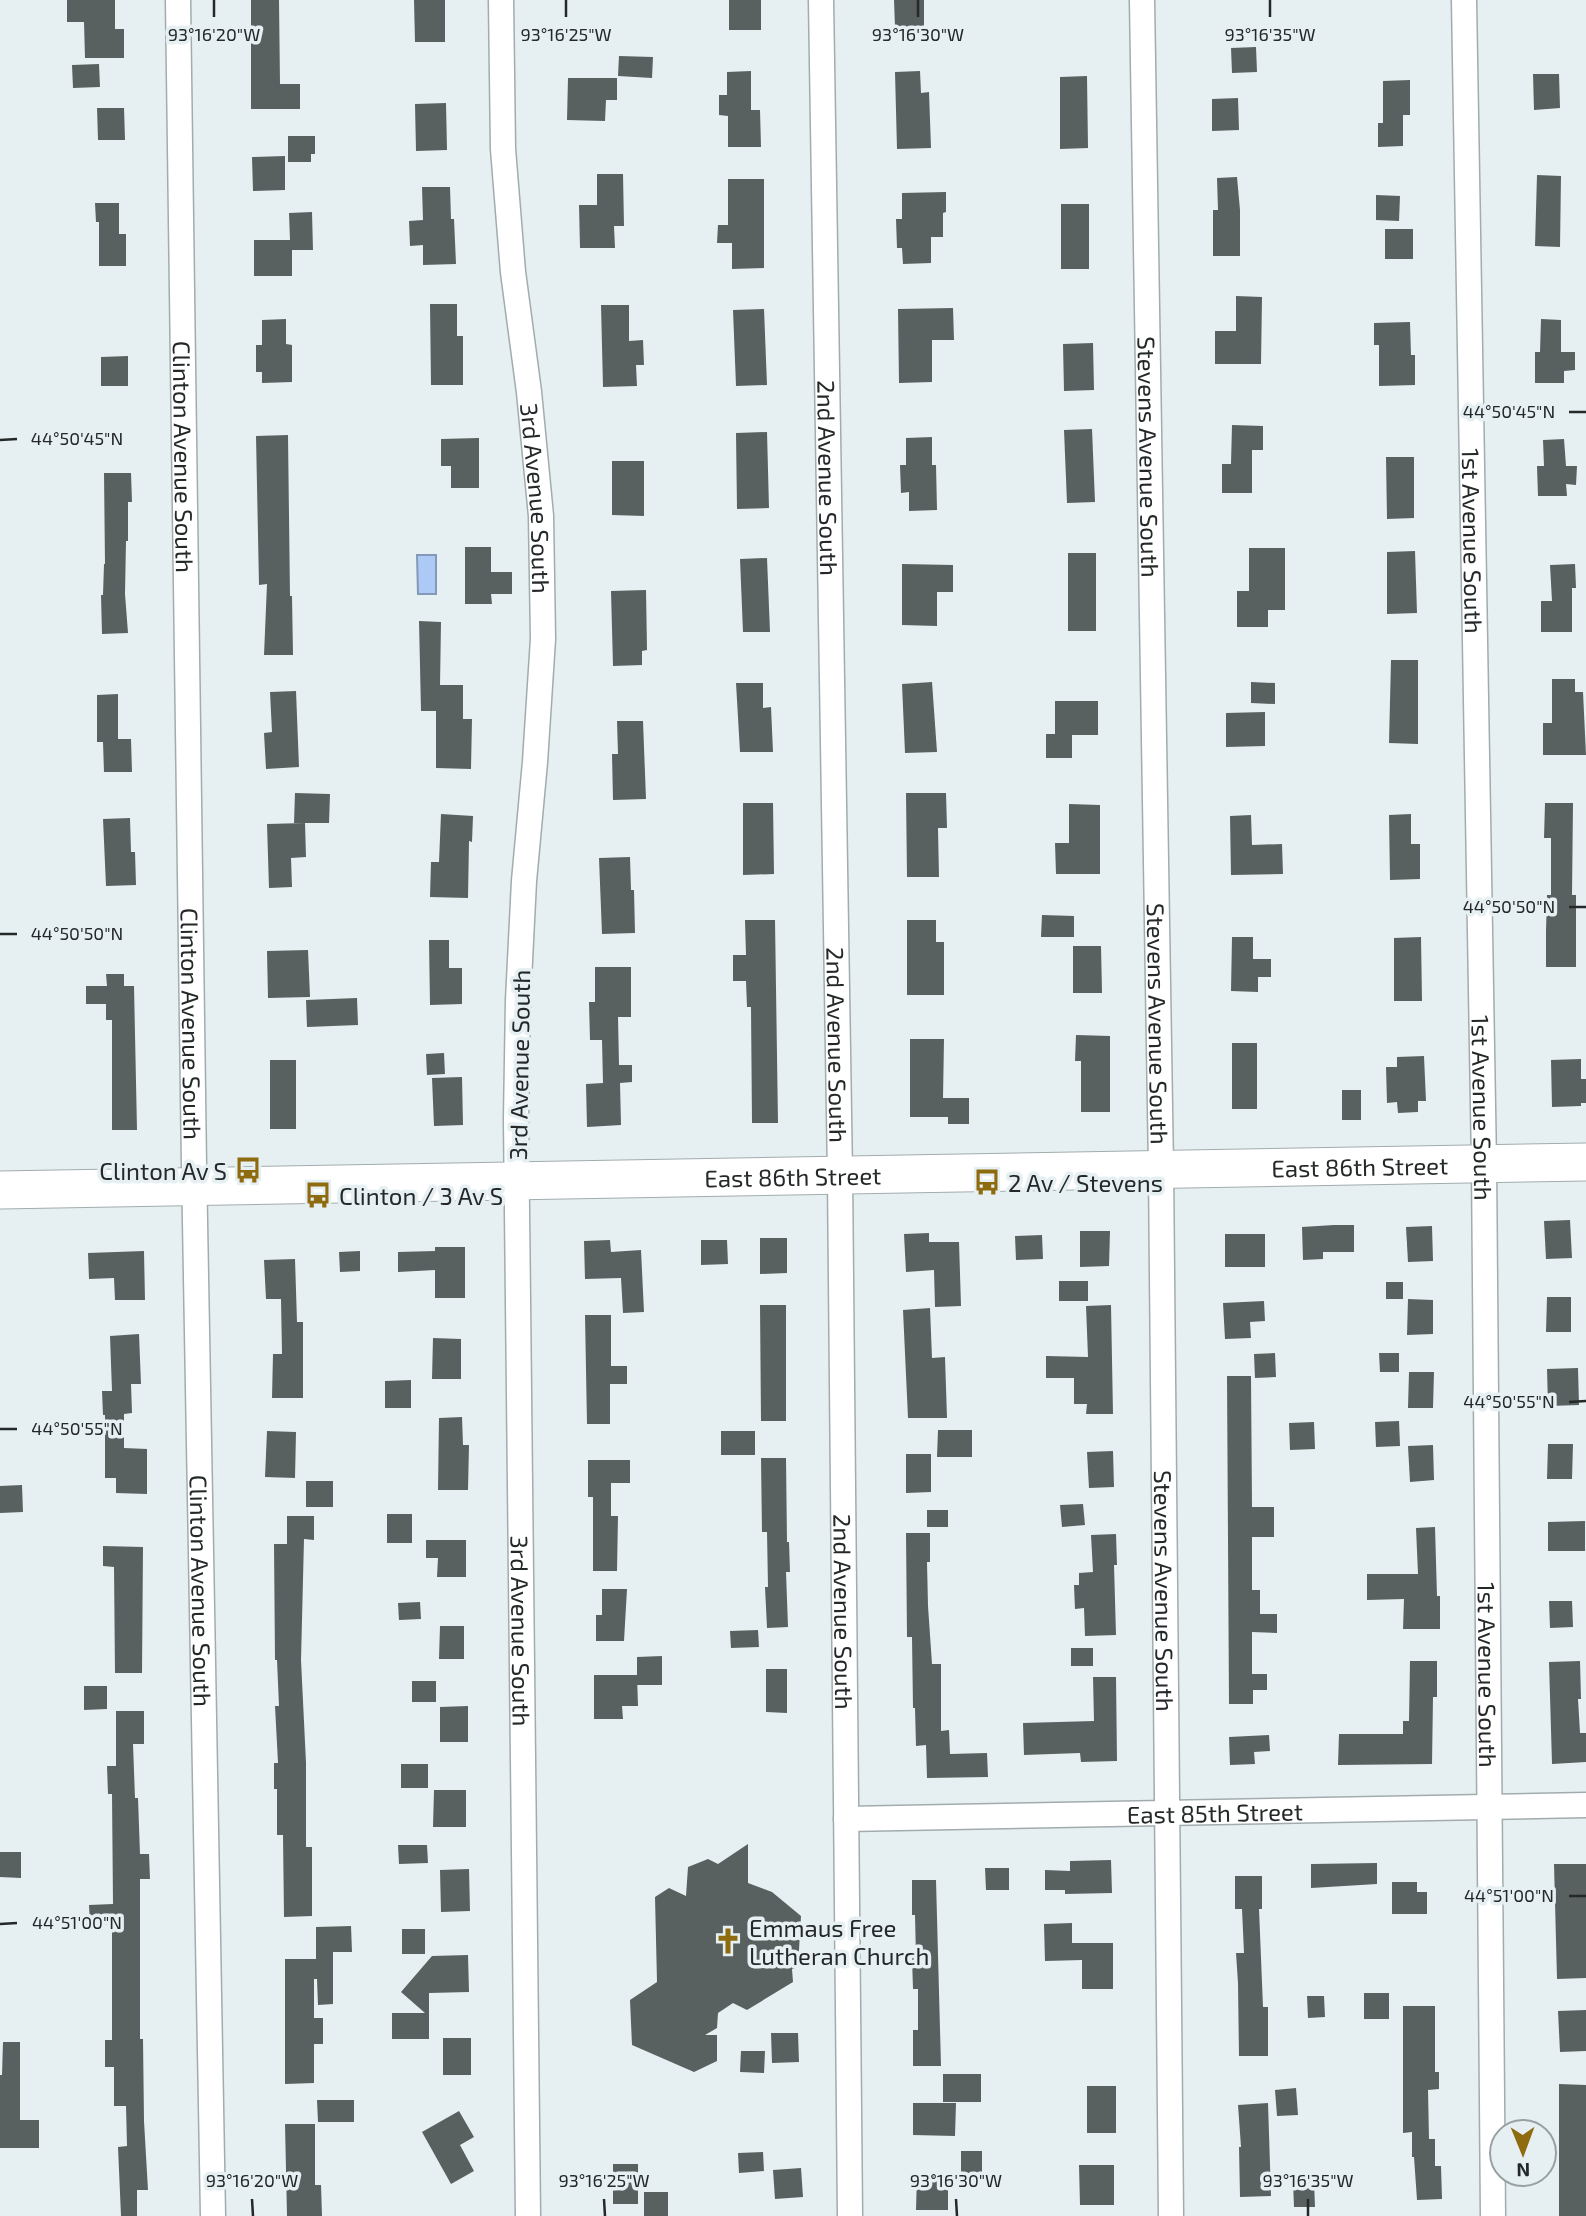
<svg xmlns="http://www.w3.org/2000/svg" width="1586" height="2216" font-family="'Exo 2',sans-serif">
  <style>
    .water { fill: #adc9f6; stroke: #8499b8; stroke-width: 2 }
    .building { fill: #58615f }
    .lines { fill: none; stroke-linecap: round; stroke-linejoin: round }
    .street-casing { stroke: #a2acae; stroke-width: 27 }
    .secondary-casing { stroke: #a2acae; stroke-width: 39 }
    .street { stroke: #fff; stroke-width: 24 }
    .secondary { stroke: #fff; stroke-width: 37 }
    .ticks { fill: none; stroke: #242829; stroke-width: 2.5 }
    .labels { text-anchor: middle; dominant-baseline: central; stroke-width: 7; stroke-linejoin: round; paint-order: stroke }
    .street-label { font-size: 24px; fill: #242829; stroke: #e6f0f2 }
    .poi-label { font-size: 24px; fill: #242829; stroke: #e6f0f2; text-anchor: start }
    .ticks-label { font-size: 18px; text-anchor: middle; fill: #242829; stroke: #e6f0f2; stroke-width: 7; stroke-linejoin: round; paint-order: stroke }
  </style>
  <rect width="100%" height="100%" fill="#e6f0f2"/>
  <!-- water -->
  <path class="water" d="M417,555H436V594H418Z"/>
  <!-- building -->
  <g class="building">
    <path d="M67,0H115V29H124V58H85L84,22H67Z"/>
    <path d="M251,0H279L280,84H300V109H251Z"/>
    <path d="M414,0H445V42H415Z"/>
    <rect x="729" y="0" width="32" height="30"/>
    <path d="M894,0H924V27H895Z"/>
    <path d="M1256,47L1257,72L1232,73L1231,48Z"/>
    <path d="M619,56L653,57L652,78L618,76Z"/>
    <path d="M99,64L100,87L73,88L72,65Z"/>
    <path d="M751,71V110H760L761,147H728V116L719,115V95H727V72Z"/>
    <path d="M920,71L921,93L929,92L931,148L897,149L895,72Z"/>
    <path d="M1533,74H1559L1560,108L1534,110Z"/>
    <path d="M1087,76L1088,148L1060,149V77Z"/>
    <path d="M568,78H617V100H606L605,121L567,120Z"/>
    <path d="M1410,80V115H1403V146L1378,147V123H1383V81Z"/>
    <path d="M1238,98L1239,130L1212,131V99Z"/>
    <path d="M446,103L447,150L416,151L415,104Z"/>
    <path d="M97,108H124L125,140H98Z"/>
    <path d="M288,136H315V154H311V162H288Z"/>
    <path d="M285,156V190L253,191L252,157Z"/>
    <path d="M597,174H623L624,226H614L615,248H580L579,205H597Z"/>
    <path d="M1537,175L1561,176L1560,247L1535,246Z"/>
    <path d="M1237,177L1240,210V256H1213V210H1218L1217,178Z"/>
    <path d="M728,179H764V268L732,269V243H717L718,225H728Z"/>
    <path d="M422,187H450L451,219H454L456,264L423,265V245L410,246L409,221L423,220Z"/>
    <path d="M946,192V212L943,213V237H931V263L903,264L902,248H897L896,219H902V193Z"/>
    <path d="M1376,195L1400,196L1399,221L1376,220Z"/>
    <path d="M95,203H119V234H126V266H99V222H96Z"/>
    <rect x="1061" y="204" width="28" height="65"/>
    <path d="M312,212L313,250H292V276H254V240H290L289,213Z"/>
    <rect x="1385" y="229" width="28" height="30"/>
    <path d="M1236,296L1262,297L1261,364H1215V331H1236Z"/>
    <path d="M430,304H457V336H463V385H431Z"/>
    <path d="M601,305H629V341L643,340L644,365H636L637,386L603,387Z"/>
    <path d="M953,308L954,340H932V382L899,383L898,309Z"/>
    <path d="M764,309L767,385L736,386L733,310Z"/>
    <path d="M286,319V344L292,345V382L262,383V372H256V345H262V320Z"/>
    <path d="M1541,319L1561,320V352H1575V370L1564,371V383H1535V352H1540Z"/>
    <path d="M1410,322L1411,355H1415V385L1379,386V345H1374V323Z"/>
    <path d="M1093,343L1094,390L1064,391L1063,344Z"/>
    <path d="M128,356V386H101V357Z"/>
    <path d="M1232,425L1263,426V450H1252V493H1222V464H1231Z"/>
    <path d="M1092,429L1095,502L1067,503L1064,430Z"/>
    <path d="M767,432L769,508L737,509L736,433Z"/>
    <path d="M288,435L290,596H292L293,655H264L267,584L259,585L256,436Z"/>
    <path d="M932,437V465H936L937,510L909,511V492L901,493L900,465H906V438Z"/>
    <path d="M479,438V488H451V466H441V439Z"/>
    <path d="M1564,439L1566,466H1577L1576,485L1566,484L1567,496H1538L1537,466H1544L1543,440Z"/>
    <path d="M1386,457H1414V518L1387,519Z"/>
    <path d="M612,461H644V516L612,515Z"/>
    <path d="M104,473H131L132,502H128V541H126L125,594L128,633L102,634L101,595H103L104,564H105Z"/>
    <path d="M465,547H491V572H512V594H491L492,604H465Z"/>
    <path d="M1249,548H1285V610H1268V627H1237V591H1249Z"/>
    <path d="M1415,551L1417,613L1387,614V552Z"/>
    <rect x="1068" y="553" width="28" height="78"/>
    <path d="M767,558L770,632H743L740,559Z"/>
    <path d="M902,564L953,565V592H937V626L902,625Z"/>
    <path d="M1575,564L1576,588H1572V632H1541V601H1552L1550,565Z"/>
    <path d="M646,590L647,650L642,651V665L613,666L611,591Z"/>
    <path d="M419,621L441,622L440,685H463V719H472L471,769L436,768V711H421Z"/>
    <path d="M1391,660H1418V744L1389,743Z"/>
    <path d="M1552,679H1575V692H1583L1586,755H1543V723H1552Z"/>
    <path d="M932,682L937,752L905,753L902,684Z"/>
    <path d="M1251,682L1275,683V704L1251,703Z"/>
    <path d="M736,683H763V708L771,707L773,752H740Z"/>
    <path d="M296,691L299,767L266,769L264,733L272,732L270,692Z"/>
    <path d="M118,694V739H131L132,772H104L103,742H97V695Z"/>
    <path d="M1055,701H1098V735H1072V758H1046V734H1055Z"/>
    <path d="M1265,712V746L1226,747V713Z"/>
    <path d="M617,721H643L646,799L613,800L612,754H618Z"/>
    <path d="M295,793L330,794L329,823H294Z"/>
    <path d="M906,793H946L947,828H938L939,877H907Z"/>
    <path d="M743,803H773L774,874L743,875Z"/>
    <path d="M1545,803H1573L1572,895H1576V967H1546V931L1547,895H1551V838H1544Z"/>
    <path d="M1069,804L1100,805V874H1056L1055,843H1069Z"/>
    <path d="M441,814L473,816L472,842L469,841L468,898L430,897L431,862H439Z"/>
    <path d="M1411,814V844H1420V879L1390,880L1389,815Z"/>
    <path d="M1251,815L1252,845L1282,844L1283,874L1231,875L1230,816Z"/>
    <path d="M130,818L131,852H135L136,885L106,886L103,819Z"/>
    <path d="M305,823L306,857L291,858L292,887L269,888L267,824Z"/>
    <path d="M630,857L631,890H634L635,933L602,934L599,858Z"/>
    <path d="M1042,915L1074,916V937H1041Z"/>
    <path d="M745,920H775L778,1123H752L751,1007H747L746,981H733V955H746Z"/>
    <path d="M907,920H936V942H944V995H907Z"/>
    <path d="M1232,937H1253V959H1271V977H1258V992L1231,991Z"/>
    <path d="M1421,937L1422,1001H1394V938Z"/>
    <path d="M429,940H449V968H462V1004L430,1005Z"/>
    <path d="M1073,946H1101L1102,993H1073Z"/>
    <path d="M308,950L310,997L268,998L267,951Z"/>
    <path d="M595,967H631V1017H618L619,1065H632V1082L620,1083L621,1125L587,1127L586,1084L603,1083L602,1040H590L589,1002H595Z"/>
    <path d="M106,974H124V986H134L137,1130H112V1020H106V1004H86V986H107Z"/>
    <path d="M357,998L358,1025L307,1027L306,1000Z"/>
    <path d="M1076,1035L1110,1036V1112H1081V1061H1075Z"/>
    <path d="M910,1039H944L943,1098H969V1124H948V1117H910Z"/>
    <rect x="1232" y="1043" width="25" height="66"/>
    <path d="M444,1053L445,1074L427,1075L426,1054Z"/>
    <path d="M1424,1056L1426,1101H1418V1112L1398,1113L1397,1102L1387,1103L1386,1067H1397V1057Z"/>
    <path d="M1581,1059V1079H1586V1103H1581V1106L1552,1107L1551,1060Z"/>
    <rect x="270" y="1060" width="26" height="69"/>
    <path d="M462,1077L463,1125L434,1126L432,1078Z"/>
    <rect x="1342" y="1090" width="19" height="30"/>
    <path d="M1570,1220L1572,1258L1546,1259L1544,1221Z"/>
    <path d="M1334,1225H1354V1252H1323V1259L1303,1260L1302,1227Z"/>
    <path d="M1432,1226L1433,1261L1408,1262L1406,1227Z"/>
    <path d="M1080,1231H1110L1109,1266L1080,1267Z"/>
    <path d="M929,1233V1242H959L961,1306L935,1307L934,1270L906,1272L904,1234Z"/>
    <rect x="1225" y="1234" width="40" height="33"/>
    <path d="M1042,1235L1043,1259L1016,1260L1015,1236Z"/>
    <path d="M760,1238H787V1273L760,1274Z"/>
    <path d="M610,1240L611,1252L641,1250L644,1312L623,1313L621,1278L585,1279L584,1241Z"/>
    <path d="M701,1240H727L728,1264L701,1265Z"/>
    <path d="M435,1247H465V1298H435V1270L398,1272V1252L435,1251Z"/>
    <path d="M144,1251L145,1300H115L114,1278L89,1279L88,1253Z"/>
    <path d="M360,1251V1271L340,1272L339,1252Z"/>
    <path d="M295,1259L297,1322H303V1398H272L273,1354H282L281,1299H266L264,1260Z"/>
    <rect x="1059" y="1281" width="29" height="20"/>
    <rect x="1386" y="1282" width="17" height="17"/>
    <path d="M1547,1297H1571V1332H1546Z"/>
    <path d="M1408,1299L1433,1300V1334L1407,1335Z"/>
    <path d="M1264,1301L1265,1321L1250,1322L1251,1338L1225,1339L1223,1303Z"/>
    <path d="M760,1305H786V1421H761Z"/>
    <path d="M1111,1305L1113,1414H1086L1087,1404H1074V1378H1046V1356L1088,1357L1086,1306Z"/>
    <path d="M930,1308L932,1358L945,1357L947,1418H908L903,1310Z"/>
    <path d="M585,1315H611V1366H627V1384H610V1424H587Z"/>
    <path d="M139,1334L141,1384H131L132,1413L124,1414V1448L147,1449V1494L116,1493V1478H105V1415H103L102,1391H112L110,1336Z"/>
    <path d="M433,1338L461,1339V1379H432Z"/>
    <path d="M1275,1353L1276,1377L1255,1378L1254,1354Z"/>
    <path d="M1379,1353H1399V1372H1380Z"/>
    <path d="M1578,1368L1579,1405L1548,1406L1547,1369Z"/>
    <path d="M1409,1372H1434L1433,1408H1408Z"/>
    <path d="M1227,1376H1251L1252,1507H1274V1537H1252V1590H1260V1614H1277V1633L1252,1632V1674H1267V1690H1253V1704H1229Z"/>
    <path d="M411,1380V1408H385V1381Z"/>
    <path d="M462,1417L463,1445H469L468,1490H438L439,1418Z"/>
    <path d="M1399,1421L1400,1446L1376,1447L1375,1422Z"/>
    <path d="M1314,1422L1315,1449L1290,1450L1289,1423Z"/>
    <path d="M938,1430H972V1457H937Z"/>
    <path d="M267,1431L296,1432L295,1478L265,1477Z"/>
    <rect x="721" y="1431" width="34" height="24"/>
    <path d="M1548,1444H1573L1572,1479H1547Z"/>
    <path d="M1433,1445L1434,1480L1410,1482L1408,1446Z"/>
    <path d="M1113,1451L1114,1487L1089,1488L1087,1452Z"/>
    <path d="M906,1454H931V1492L906,1493Z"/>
    <path d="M761,1458H786L787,1542H789L790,1572H786L788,1627L767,1628L765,1587H768L767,1532H762Z"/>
    <path d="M588,1460H630V1483H611V1516H618L617,1571H593V1497H588Z"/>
    <rect x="306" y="1481" width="27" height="26"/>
    <path d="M22,1485L23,1512L0,1513V1486Z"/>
    <path d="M1083,1504L1085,1525L1062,1527L1060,1505Z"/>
    <rect x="927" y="1510" width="21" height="17"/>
    <rect x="387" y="1514" width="25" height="29"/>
    <path d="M287,1516H314V1540L304,1539L301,1660L306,1763V1847H312V1916L284,1917L283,1835H277V1789H274V1763H278L275,1706H279L277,1660H275L274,1544H287Z"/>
    <path d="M1585,1521V1551H1548V1522Z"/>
    <path d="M1435,1527L1437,1596H1440V1629H1403L1404,1599L1367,1600V1574H1418L1416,1528Z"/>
    <path d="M906,1533H930V1562H927L928,1606L932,1664H941V1731L949,1730L950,1754L987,1753L988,1777L927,1778L926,1745L916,1746L915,1708H913L912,1637H907Z"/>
    <path d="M1116,1534L1117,1565H1114L1116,1635L1085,1636L1084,1608L1075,1609L1074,1585H1079V1573L1093,1572L1091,1535Z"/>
    <path d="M426,1540H466V1577H437L438,1558H426Z"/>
    <path d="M103,1546L143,1547L142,1673H115L114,1567L103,1566Z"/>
    <path d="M602,1589H627L624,1641H596V1615H602Z"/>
    <path d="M1549,1601H1572L1573,1627L1550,1628Z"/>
    <path d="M420,1602L421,1619L399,1620L398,1603Z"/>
    <path d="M440,1626H464V1659H439Z"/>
    <path d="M758,1630L759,1647L731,1648L730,1631Z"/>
    <rect x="1071" y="1648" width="22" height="18"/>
    <path d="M662,1656V1685H637V1657Z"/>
    <path d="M1410,1661H1437V1697H1433L1432,1764L1338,1765L1339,1734H1403V1721H1409Z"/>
    <path d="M1580,1661L1581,1699H1578L1580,1733H1586V1762L1552,1764L1549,1662Z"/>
    <path d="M766,1669H787V1713L766,1712Z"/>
    <path d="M594,1675H637L638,1706H622L623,1719H594Z"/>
    <path d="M1093,1677H1116L1117,1761L1081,1762L1080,1753L1024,1755L1023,1723L1094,1721Z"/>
    <rect x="412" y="1681" width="24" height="21"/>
    <path d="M84,1686H107V1709L84,1710Z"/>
    <path d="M468,1706V1742H440V1707Z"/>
    <path d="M116,1711H144V1744H133L135,1798H138L140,1854H149L150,1879H140V2039H143L144,2121L148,2190H137V2216H121L118,2147L127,2146L126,2106H114V2067H105V2040H112V1924L90,1925L89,1905L113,1904L112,1794H108L107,1766H116Z"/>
    <path d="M1269,1735L1270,1751L1254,1752L1255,1764L1230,1765L1229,1737Z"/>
    <rect x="401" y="1764" width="27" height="24"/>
    <path d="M434,1790H466V1827H433Z"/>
    <path d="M748,1844V1883L772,1892L801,1916L798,1967L792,1969L793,1982L747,2010L733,2003L718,2013L717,2028L705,2035H717V2061L694,2072L632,2045L630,2000L657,1982L655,1897L669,1888L686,1896L688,1867L708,1859L718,1864Z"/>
    <path d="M398,1845H427L428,1863L399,1864Z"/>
    <path d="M0,1852H21V1878L0,1877Z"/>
    <path d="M1111,1860L1112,1893L1065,1894V1890H1045V1870L1070,1871V1861Z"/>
    <path d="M1377,1863V1884L1311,1888V1864Z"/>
    <path d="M1554,1864H1586V1978L1557,1979Z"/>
    <path d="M985,1868H1009V1890H986Z"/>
    <path d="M469,1869L470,1911L441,1912L440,1870Z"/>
    <path d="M1235,1876H1262V1909H1259L1263,2007H1268V2056H1239L1238,1983L1236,1953H1244L1242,1909H1235Z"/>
    <path d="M912,1880H936L941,2066H913V2030H918V1989H913L912,1958H916L915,1915H912Z"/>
    <path d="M1392,1882H1417V1892H1427V1914H1392Z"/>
    <path d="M1072,1923V1943H1113V1989H1082V1960L1045,1961L1044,1924Z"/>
    <path d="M351,1926L352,1952H333V2004L318,2005L317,1979H314V2018H323V2044H314V2083L285,2084V1959H316V1927Z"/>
    <rect x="402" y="1929" width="23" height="25"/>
    <path d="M468,1955L469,1992L429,1993V2039H392V2013H425L401,1992L432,1956Z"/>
    <rect x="1364" y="1993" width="25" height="26"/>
    <path d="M1307,1996H1324L1325,2017L1308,2018Z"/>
    <path d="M1403,2006H1435V2072H1439V2089L1428,2090L1429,2139H1435V2166H1441L1442,2199L1417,2200L1414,2157H1412V2132L1403,2133Z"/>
    <path d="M1586,2010V2051L1560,2052L1558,2011Z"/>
    <path d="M771,2033H798L799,2062L772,2063Z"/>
    <rect x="443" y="2038" width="28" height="37"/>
    <path d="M3,2042H20V2120H39V2148H0V2075H2Z"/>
    <path d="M741,2051H765L764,2073L740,2072Z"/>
    <rect x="943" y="2074" width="38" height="28"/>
    <path d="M1559,2084L1586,2085V2216H1559Z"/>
    <rect x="1087" y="2086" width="29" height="47"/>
    <path d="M1296,2088L1298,2115L1277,2116L1275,2090Z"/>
    <path d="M317,2100H354V2122H318Z"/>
    <path d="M913,2103H956L955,2136L913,2135Z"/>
    <path d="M1268,2103L1271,2196L1240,2197L1239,2147H1241L1238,2105Z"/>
    <path d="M459,2111L474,2137L460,2145L474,2171L451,2184L422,2132Z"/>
    <path d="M285,2124H315V2185H321L322,2216H287Z"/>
    <rect x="961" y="2151" width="21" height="22"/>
    <path d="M763,2152L764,2171L739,2173L738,2153Z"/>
    <rect x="613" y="2164" width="25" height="40"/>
    <path d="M1079,2165H1114V2205H1080Z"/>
    <path d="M801,2168L803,2197L775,2199L773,2170Z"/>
    <path d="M917,2175H948V2210H916Z"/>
    <path d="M1314,2181L1315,2207H1294L1293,2182Z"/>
    <rect x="644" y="2192" width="24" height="24"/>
  </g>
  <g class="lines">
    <!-- street casing -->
    <g class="street-casing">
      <g id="street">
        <path id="s1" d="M178,0L194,1166L213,2216"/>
        <path id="s2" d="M501,0L503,149L513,272L529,392L541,516L543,639L535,762L524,881L518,1000L516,1119L528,2216"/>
        <path id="s3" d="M821,0L840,1175L850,2216"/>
        <path id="s4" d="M1142,0L1161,1169L1171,2216"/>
        <path id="s5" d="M1464,0L1484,1164L1493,2216"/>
        <path id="s6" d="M846,1819L1586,1805"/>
      </g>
    </g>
    <!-- secondary casing -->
    <g class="secondary-casing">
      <g id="secondary">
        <path id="s7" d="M0,1190L1586,1162"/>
      </g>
    </g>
    <!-- street -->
    <use href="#street" class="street"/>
    <!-- secondary -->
    <use href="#secondary" class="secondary"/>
  </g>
  <!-- ticks -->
  <path class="ticks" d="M214,0V17M566,0V17M918,0V17M1270,0V17M1569,412H1586M0,440L17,439M1569,907H1586M0,934H17M1569,1402L1586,1401M0,1429H17M1569,1896H1586M0,1924L17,1923M252,2199L253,2216M604,2199L605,2216M956,2199L957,2216M1308,2199V2216"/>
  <!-- icons -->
  <defs>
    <g id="bus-bare" transform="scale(2.1)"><path d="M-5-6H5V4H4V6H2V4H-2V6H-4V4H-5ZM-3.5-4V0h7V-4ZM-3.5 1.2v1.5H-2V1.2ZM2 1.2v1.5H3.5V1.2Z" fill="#8f6b0f" stroke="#e6f0f2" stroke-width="2.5" paint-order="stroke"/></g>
    <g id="church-bare" transform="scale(2.1)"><path d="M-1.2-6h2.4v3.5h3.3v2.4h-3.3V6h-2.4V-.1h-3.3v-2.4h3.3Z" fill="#8f6b0f" stroke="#e6f0f2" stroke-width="2.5" paint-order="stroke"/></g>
  </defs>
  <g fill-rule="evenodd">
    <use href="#bus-bare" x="248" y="1170"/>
    <use href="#bus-bare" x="987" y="1182"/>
    <use href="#bus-bare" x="318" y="1195"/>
    <use href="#church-bare" x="728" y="1941"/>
  </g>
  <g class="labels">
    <!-- street labels -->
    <g class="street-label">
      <text stroke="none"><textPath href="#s1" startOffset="457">Clinton Avenue South</textPath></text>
      <text stroke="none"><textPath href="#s4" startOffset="457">Stevens Avenue South</textPath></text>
      <text stroke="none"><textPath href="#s3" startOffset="478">2nd Avenue South</textPath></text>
      <text stroke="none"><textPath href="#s2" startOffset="500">3rd Avenue South</textPath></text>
      <text stroke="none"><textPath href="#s5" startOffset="541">1st Avenue South</textPath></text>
      <text stroke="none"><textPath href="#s1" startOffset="1024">Clinton Avenue South</textPath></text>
      <text stroke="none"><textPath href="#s4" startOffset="1024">Stevens Avenue South</textPath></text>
      <text stroke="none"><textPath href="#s3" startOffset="1045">2nd Avenue South</textPath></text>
      <text transform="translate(519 1065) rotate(-89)">3rd Avenue South</text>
      <text stroke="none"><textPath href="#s5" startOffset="1108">1st Avenue South</textPath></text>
      <text stroke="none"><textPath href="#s7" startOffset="1360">East 86th Street</textPath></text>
      <text stroke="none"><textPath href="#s7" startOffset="793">East 86th Street</textPath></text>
      <text stroke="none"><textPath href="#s1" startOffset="1591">Clinton Avenue South</textPath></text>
      <text stroke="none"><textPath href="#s4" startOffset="1591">Stevens Avenue South</textPath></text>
      <text stroke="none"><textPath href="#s3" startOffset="1612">2nd Avenue South</textPath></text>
      <text stroke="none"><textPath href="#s2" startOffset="1634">3rd Avenue South</textPath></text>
      <text stroke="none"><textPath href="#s5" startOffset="1675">1st Avenue South</textPath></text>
      <text stroke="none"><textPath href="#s6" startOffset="369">East 85th Street</textPath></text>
    </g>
    <!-- poi labels -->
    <g class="poi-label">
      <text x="227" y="1170" text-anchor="end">Clinton Av S</text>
      <text x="1008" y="1182">2 Av / Stevens</text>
      <text x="339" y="1195">Clinton / 3 Av S</text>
      <text x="749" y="1927">Emmaus Free<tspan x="749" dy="28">Lutheran Church</tspan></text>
    </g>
  </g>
  <g class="ticks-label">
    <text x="214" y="41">93°16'20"W</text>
    <text x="566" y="41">93°16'25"W</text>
    <text x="918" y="41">93°16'30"W</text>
    <text x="1270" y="41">93°16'35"W</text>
    <text x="1509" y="418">44°50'45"N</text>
    <text x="77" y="445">44°50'45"N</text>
    <text x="1509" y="913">44°50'50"N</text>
    <text x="77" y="940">44°50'50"N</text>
    <text x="1509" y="1408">44°50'55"N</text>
    <text x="77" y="1435">44°50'55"N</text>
    <text x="1509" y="1902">44°51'00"N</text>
    <text x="77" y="1929">44°51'00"N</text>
    <text x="252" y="2187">93°16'20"W</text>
    <text x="604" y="2187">93°16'25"W</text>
    <text x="956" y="2187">93°16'30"W</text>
    <text x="1308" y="2187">93°16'35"W</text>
  </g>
  <!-- north arrow -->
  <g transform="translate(1523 2153) rotate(179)"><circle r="33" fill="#e6f0f2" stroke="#98a0a2" stroke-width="2"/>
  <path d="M0-5L12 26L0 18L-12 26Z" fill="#8f6b0f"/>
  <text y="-10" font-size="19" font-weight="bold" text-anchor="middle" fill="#242829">N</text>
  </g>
</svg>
